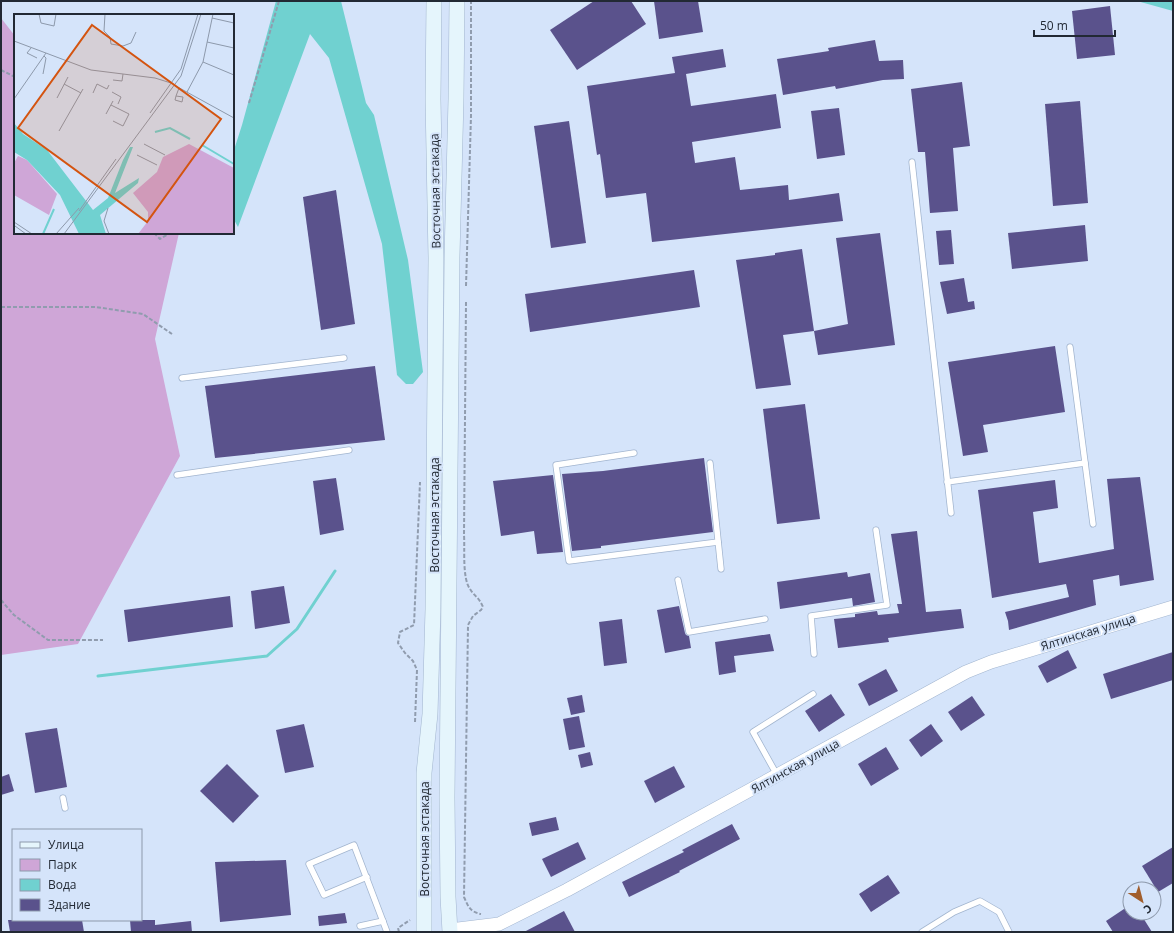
<svg xmlns="http://www.w3.org/2000/svg" width="1174" height="933" font-family="'Open Sans',sans-serif">
  <style>
    .green { fill: #cfa6d7 }
    .water { fill: #70d1d0 }
    .lines { fill: none; stroke-linecap: round; stroke-linejoin: round }
    .stream { stroke: #70d1d0; stroke-width: 3 }
    .building { fill: #5a528c }
    .service-casing { stroke: #a2b5cf; stroke-width: 7 }
    .tertiary-casing { stroke: #a2b5cf; stroke-width: 14 }
    .secondary-casing { stroke: #a2b5cf; stroke-width: 16 }
    .path { stroke: #909cae; stroke-width: 2; stroke-dasharray: 4 2; stroke-linecap: butt }
    .service { stroke: #fff; stroke-width: 5.5 }
    .tertiary { stroke: #fff; stroke-width: 13 }
    .secondary { stroke: #e5f5fc; stroke-width: 15 }
    .labels { text-anchor: middle; dominant-baseline: central; stroke-width: 4; stroke-linejoin: round; paint-order: stroke }
    .street-label { font-size: 12px; fill: #222934; stroke: #d5e4fa }
    .inset-river { fill: none; stroke: #70d1d0; stroke-width: 2 }
    .inset-road { fill: none; stroke: #8d99ab; stroke-width: 1 }
    .view { fill: #d45410; fill-opacity: 0.15; stroke: #d45410; stroke-width: 2 }
    .inset-edge { fill: none; stroke: #222934; stroke-width: 2 }
  </style>
  <rect width="100%" height="100%" fill="#d5e4fa"/>
  <!-- green -->
  <path class="green" d="M1,18L15,36V233H179L155,339L180,456L78,644L1,655Z"/>
  <!-- water -->
  <g class="water">
    <path d="M276,1H341L366,103L374,115L408,260L423,372L413,384H406L397,375L382,244L329,58L310,34L238,227L233,218V153L242,125Z"/>
    <path d="M1138,1H1173V11L1137,1Z"/>
  </g>
  <g class="lines">
    <!-- stream -->
    <path class="stream" d="M98,676L267,656L297,629L335,571"/>
  </g>
  <!-- building -->
  <g class="building">
    <path d="M594,1H631L646,24L577,70L550,30Z"/>
    <path d="M654,1H698L703,32L659,39Z"/>
    <path d="M1110,6L1115,55L1077,59L1072,11Z"/>
    <path d="M875,40L879,61L903,60L904,79L883,80L836,89L835,86L783,95L777,59L829,51L828,48Z"/>
    <path d="M723,49L726,67L686,74L691,106L776,94L781,128L692,142L695,163L735,157L740,190L788,185L789,200L839,193L843,221L652,242L646,193L606,198L600,154L597,155L587,86L675,73L672,57Z"/>
    <path d="M962,82L970,146L953,148L958,211L930,213L925,152H918L911,89Z"/>
    <path d="M1080,101L1088,203L1053,206L1045,104Z"/>
    <path d="M839,108L845,155L817,159L811,111Z"/>
    <path d="M569,121L586,243L551,248L534,126Z"/>
    <path d="M336,190L355,324L321,330L303,197Z"/>
    <path d="M1085,225L1088,261L1012,269L1008,233Z"/>
    <path d="M951,230L954,264L939,265L936,231Z"/>
    <path d="M880,233L895,345L818,355L814,331L848,324L836,238Z"/>
    <path d="M802,249L814,331L783,335L791,385L756,389L736,260L775,255V253Z"/>
    <path d="M694,270L700,307L530,332L525,294Z"/>
    <path d="M964,278L968,302L974,301L975,309L947,314L940,282Z"/>
    <path d="M1055,346L1065,412L983,425L988,452L963,456L948,362Z"/>
    <path d="M375,366L385,440L215,458L205,386Z"/>
    <path d="M805,404L820,519L777,524L763,409Z"/>
    <path d="M704,458L713,532L601,546V548L572,551L562,474L603,471Z"/>
    <path d="M553,475L563,552L537,554L534,531L501,536L493,481Z"/>
    <path d="M1140,477L1154,580L1120,586L1119,575L1093,580L1096,605L1009,630L1008,621L1005,612L1069,597L1066,584L992,598L978,490L1055,480L1058,508L1033,512L1039,563L1114,549L1107,479Z"/>
    <path d="M336,478L344,530L320,535L313,481Z"/>
    <path d="M917,531L926,612L961,609L964,628L888,638L889,642L838,648L834,619L855,617V614L877,611L878,615L899,613L897,604H902L891,534Z"/>
    <path d="M847,572L848,577L870,573L875,602L853,606L852,598L780,609L777,582Z"/>
    <path d="M284,586L290,623L255,629L251,591Z"/>
    <path d="M230,596L233,627L128,642L124,610Z"/>
    <path d="M679,606L685,633L686,635L689,636L691,648L665,653L657,610Z"/>
    <path d="M622,619L627,663L604,666L599,622Z"/>
    <path d="M770,634L774,651L734,656L736,672L719,675L715,642Z"/>
    <path d="M1068,650L1077,668L1047,683L1038,666Z"/>
    <path d="M1173,652V680L1111,699L1103,674Z"/>
    <path d="M886,669L898,691L869,706L858,684Z"/>
    <path d="M831,694L845,715L819,732L805,711Z"/>
    <path d="M582,695L585,712L571,715L567,698Z"/>
    <path d="M972,696L985,715L961,731L948,712Z"/>
    <path d="M579,716L585,747L569,750L563,719Z"/>
    <path d="M304,724L314,767L285,773L276,730Z"/>
    <path d="M931,724L943,741L921,757L909,740Z"/>
    <path d="M57,728L67,787L35,793L25,733Z"/>
    <path d="M886,747L899,769L871,786L858,764Z"/>
    <path d="M590,752L593,765L581,768L578,755Z"/>
    <path d="M227,764L259,796L233,823L200,791Z"/>
    <path d="M674,766L685,787L655,803L644,781Z"/>
    <path d="M9,774L14,791L1,795V777Z"/>
    <path d="M556,817L559,830L532,836L529,823Z"/>
    <path d="M732,824L740,839L679,871L680,872L629,897L622,882L684,852L682,850Z"/>
    <path d="M578,842L586,859L551,877L542,859Z"/>
    <path d="M1173,847V883L1158,892L1142,866Z"/>
    <path d="M286,860L291,915L220,922L215,862Z"/>
    <path d="M888,875L900,893L871,912L859,894Z"/>
    <path d="M1130,905V913H1140L1152,932H1113L1106,921Z"/>
    <path d="M564,911L575,932H524Z"/>
    <path d="M345,913L347,923L319,926L318,916Z"/>
    <path d="M8,920H82L84,932H10Z"/>
    <path d="M130,920H155V925L191,921L192,932H131Z"/>
  </g>
  <g class="lines">
    <!-- service casing -->
    <g class="service-casing">
      <g id="service">
        <path d="M912,162L951,513"/>
        <path d="M1070,347L1093,524"/>
        <path d="M182,378L344,358"/>
        <path d="M634,453L556,465L569,561L718,542"/>
        <path d="M710,463L721,569"/>
        <path d="M177,475L349,450"/>
        <path d="M947,482L1085,463"/>
        <path d="M678,580L689,632L765,619"/>
        <path d="M814,654L811,616L887,605L876,530"/>
        <path d="M777,775L753,732L813,694"/>
        <path d="M63,798L65,808"/>
        <path d="M367,877L324,895L309,864L354,845L387,932"/>
        <path d="M360,926L383,921"/>
        <path d="M922,932L954,912L980,901L999,912L1009,932"/>
      </g>
    </g>
    <!-- tertiary casing -->
    <g class="tertiary-casing">
      <path id="tertiary" d="M450,930L499,924L567,890L966,672L991,662L1173,607"/>
    </g>
    <!-- secondary casing -->
    <g class="secondary-casing">
      <g id="secondary">
        <path d="M424,932V773L430,714L433,609L436,258L433,99L434,1"/>
        <path d="M450,932L448,897L447,798L452,257L456,99L457,1"/>
      </g>
    </g>
    <!-- path -->
    <g class="path">
      <path d="M1,70L15,77"/>
      <path d="M249,103L279,1"/>
      <path d="M154,233L160,239L170,233"/>
      <path d="M466,286L471,116V1"/>
      <path d="M466,302L464,535C465,549 462,578 470,589C474,596 479,597 483,607L481,610L473,616L468,625L464,897C468,906 470,912 481,914"/>
      <path d="M1,307H96L143,314L172,334"/>
      <path d="M1,600L14,615L48,640H103"/>
      <path d="M415,722L417,670L413,661L405,653L398,643L400,632L414,625L420,482"/>
      <path d="M399,932L398,928L410,920"/>
    </g>
    <!-- service -->
    <use href="#service" class="service"/>
    <!-- tertiary -->
    <use href="#tertiary" class="tertiary"/>
    <!-- secondary -->
    <use href="#secondary" class="secondary"/>
  </g>
  <g class="labels">
    <!-- street labels -->
    <g class="street-label">
      <text transform="translate(435 191) rotate(-91)">Восточная эстакада</text>
      <text transform="translate(434 515) rotate(-90)">Восточная эстакада</text>
      <text transform="translate(1088 632) rotate(-17)">Ялтинская улица</text>
      <text transform="translate(795 766) rotate(-29)">Ялтинская улица</text>
      <text transform="translate(424 839) rotate(-90)">Восточная эстакада</text>
    </g>
  </g>
  <!-- overview -->
  <g transform="translate(14 14)">
    <rect width="220" height="220" fill="#d5e4fa"/>
    <path d="M175,130L220,154V220H124L134,207V198L119,179L143,158L149,143ZM4,142L13,146L43,180L35,201L0,181V149Z" fill="#cfa6d7"/>
    <path d="M0,109L9,120L33,136L79,196L94,184L109,146L116,133H119L101,179L125,164L124,169L86,201L92,220H65L46,181L13,146L0,138Z" fill="#70d1d0"/>
    <path class="inset-river" d="M141,118L156,114L176,125M188,131L220,150M29,220L40,195"/>
    <path class="inset-road" d="M25,0L27,9L40,12L42,0M91,0L90,17L96,23L97,30L109,32L117,29L122,18M198,4L220,9M0,27L77,56L141,64L157,69M193,28L220,34M17,34L13,39L23,44M189,48L220,61M29,60L32,44L30,42M99,66L108,67L109,60M50,70L67,79M160,71L220,104M98,78L107,83L104,90M173,78L189,48L199,0M79,79L83,70L93,75L95,71M162,82L169,83L168,88L161,86L162,82L165,74M43,84L54,63M0,85L32,39M97,91L115,100L109,112L99,107M136,99L167,55L184,0M92,100L99,87M45,117L69,75M130,130L151,141M123,141L143,151M94,194L90,207L95,220M65,197L102,145M0,208L18,220M1,212L12,220M42,220L65,194M50,220L167,62L187,0"/>
    <path class="view" d="M78,11L207,105L133,208L4,114Z"/>
    <rect width="220" height="220" class="inset-edge"/>
  </g>
  <!-- border -->
  <rect width="1174" height="933" fill="none" stroke="#222934" stroke-width="4"/>
  <!-- legend -->
  <rect x="12" y="829" width="130" height="92" fill="#d5e4fa" stroke="#8d99ab"/>
  <rect x="20" y="842" width="20" height="6" fill="#e5f5fc" stroke="#8d99ab"/>
  <text x="48" y="849" font-size="12" fill="#222934">Улица</text>
  <rect x="20" y="859" width="20" height="12" fill="#cfa6d7" stroke="#8d99ab"/>
  <text x="48" y="869" font-size="12" fill="#222934">Парк</text>
  <rect x="20" y="879" width="20" height="12" fill="#70d1d0" stroke="#8d99ab"/>
  <text x="48" y="889" font-size="12" fill="#222934">Вода</text>
  <rect x="20" y="899" width="20" height="12" fill="#5a528c" stroke="#8d99ab"/>
  <text x="48" y="909" font-size="12" fill="#222934">Здание</text>
  <!-- north arrow -->
  <g transform="translate(1142 901) rotate(144)"><circle r="19" fill="#d5e4fa" stroke="#8d99ab"/>
  <path d="M0-3L7 15L0 10L-7 15Z" fill="#a15e2d"/>
  <text y="-6" font-size="11" font-weight="bold" text-anchor="middle" fill="#222934">С</text>
  </g>
  <!-- scale -->
  <path d="M1034 30v6h81v-6" fill="none" stroke="#222934" stroke-width="2"/>
  <text x="1040" y="30" font-size="12" fill="#222934" stroke="#d5e4fa" stroke-width="3" paint-order="stroke">50 m</text>
</svg>
